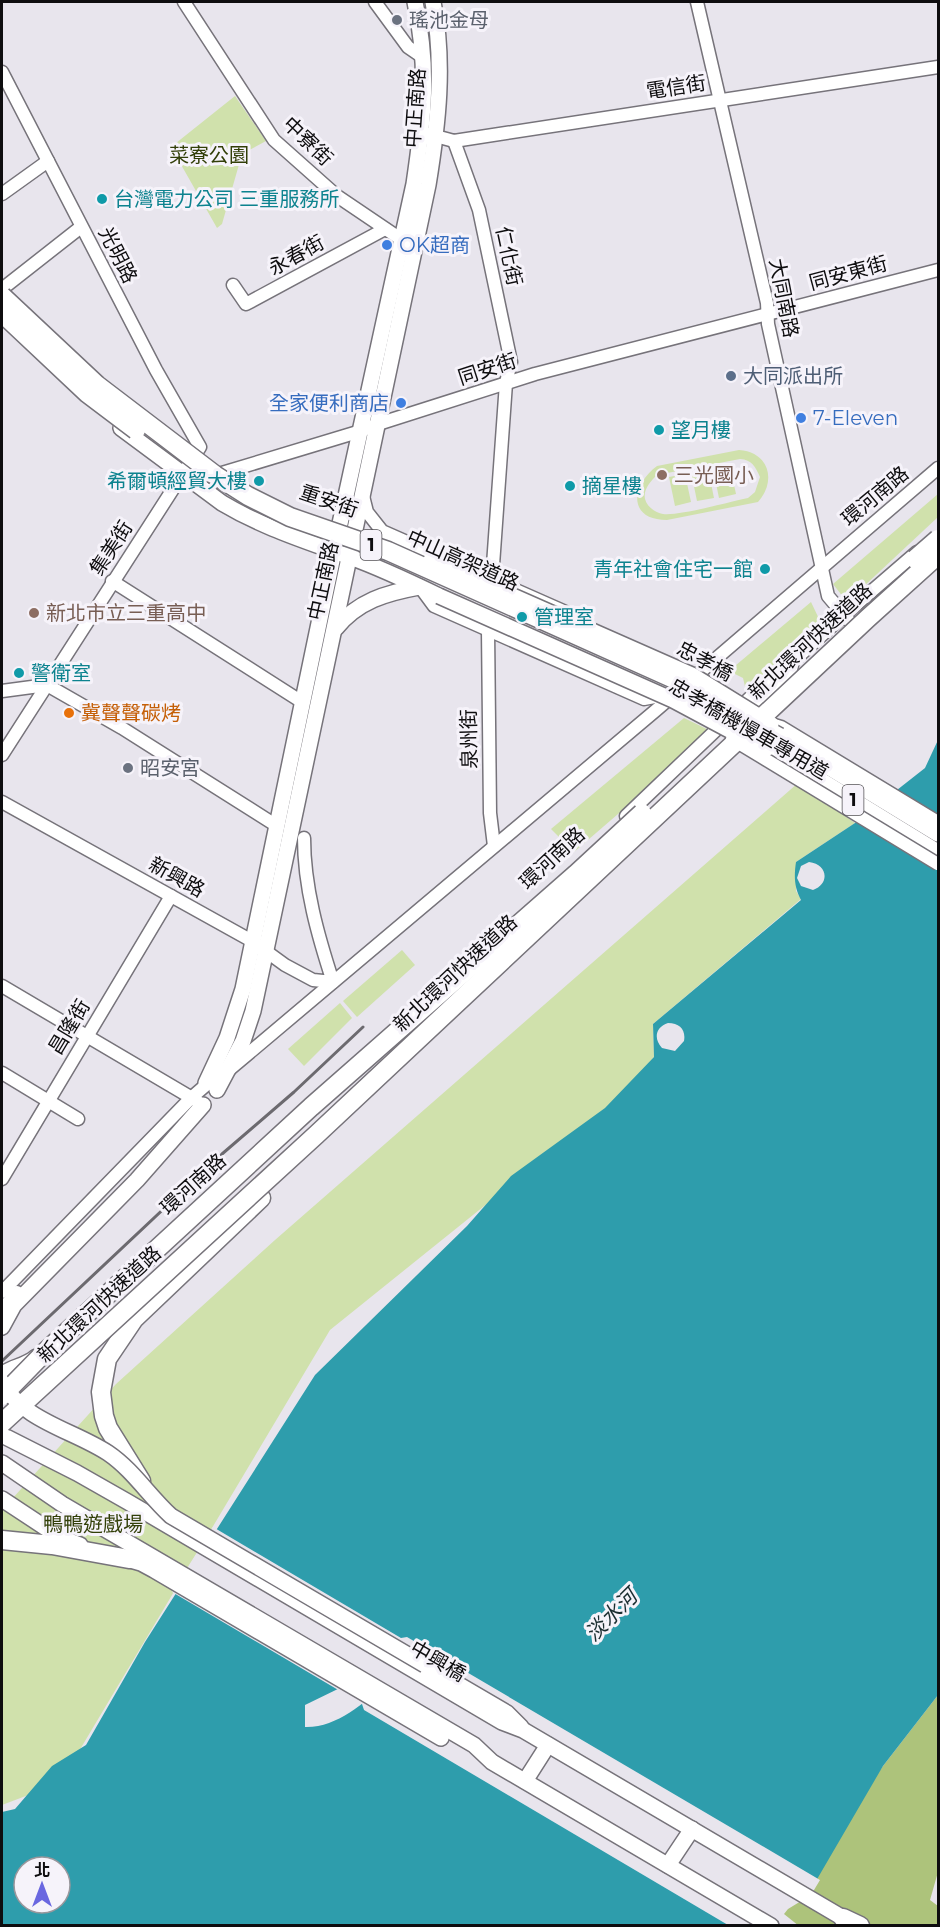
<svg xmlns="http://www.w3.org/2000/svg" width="940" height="1927" font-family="Montserrat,'Noto Sans TC',sans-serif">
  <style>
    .green { fill: #d0e1ac; fill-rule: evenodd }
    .forest { fill: #adc37b }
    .water { fill: #2e9dac; fill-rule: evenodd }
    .pier { fill: #e8e5ed }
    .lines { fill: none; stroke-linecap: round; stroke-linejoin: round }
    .minor-casing { stroke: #76737a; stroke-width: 15 }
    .major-casing { stroke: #76737a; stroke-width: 18 }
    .highway-casing { stroke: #76737a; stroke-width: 21 }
    .minor { stroke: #fff; stroke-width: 12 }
    .major { stroke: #fff; stroke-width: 15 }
    .highway { stroke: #fff; stroke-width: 18 }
    .rail { stroke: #6c6a6f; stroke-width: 3 }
    .minor-bridge-casing { stroke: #76737a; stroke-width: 15; stroke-linecap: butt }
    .major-bridge-casing { stroke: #76737a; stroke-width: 18; stroke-linecap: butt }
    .highway-bridge-casing { stroke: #76737a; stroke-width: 21; stroke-linecap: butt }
    .minor-bridge { stroke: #fff; stroke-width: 12 }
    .major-bridge { stroke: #fff; stroke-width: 15 }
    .highway-bridge { stroke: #fff; stroke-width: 18 }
    .worship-dot { fill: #6b7280; stroke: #f6f3fa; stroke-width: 2 }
    .culture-dot { fill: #0f9aa8; stroke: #f6f3fa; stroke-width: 2 }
    .shop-dot { fill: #3f7fe0; stroke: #f6f3fa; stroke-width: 2 }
    .service-dot { fill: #5c6f8a; stroke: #f6f3fa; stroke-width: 2 }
    .education-dot { fill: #8d6e63; stroke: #f6f3fa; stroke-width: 2 }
    .food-dot { fill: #e8710a; stroke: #f6f3fa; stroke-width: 2 }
    .labels { text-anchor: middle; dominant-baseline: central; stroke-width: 6; stroke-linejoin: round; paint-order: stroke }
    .shield { fill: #f6f3fa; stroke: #545256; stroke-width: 1.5 }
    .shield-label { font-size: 18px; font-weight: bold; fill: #0e0d0f }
    .worship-label { font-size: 20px; fill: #5b616d; stroke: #f6f3fa; text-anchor: start }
    .street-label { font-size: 20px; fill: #0e0d0f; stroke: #f6f3fa }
    .park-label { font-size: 20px; fill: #323f08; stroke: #f6f3fa }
    .culture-label { font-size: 20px; fill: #0d838f; stroke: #f6f3fa; text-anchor: start }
    .shop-label { font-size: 20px; fill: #366cbe; stroke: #f6f3fa; text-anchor: start }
    .service-label { font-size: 20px; fill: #4e5e75; stroke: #f6f3fa; text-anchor: start }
    .education-label { font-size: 20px; fill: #785e54; stroke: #f6f3fa; text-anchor: start }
    .food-label { font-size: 20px; fill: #c56008; stroke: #f6f3fa; text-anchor: start }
    .water-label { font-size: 21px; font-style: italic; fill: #1a2d30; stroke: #f6f3fa }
  </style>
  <rect width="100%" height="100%" fill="#e8e5ed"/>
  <!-- green -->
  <g class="green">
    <path d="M235,96L266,141L242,154L222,224L217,228L171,147Z"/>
    <path d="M739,450C769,452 777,481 758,502L667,520C627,520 631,485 657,466ZM740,459C752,460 755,466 760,477L755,492L748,498C728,502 680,516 663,514C656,513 647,507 645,499C643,489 651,481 657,475Z"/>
    <path d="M730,466L736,494L719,498L713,469Z"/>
    <path d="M708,469L714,498L697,501L691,472Z"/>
    <path d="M685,474L691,502L675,506L669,477Z"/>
    <path d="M938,494V517L847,602L833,584Z"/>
    <path d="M811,602L821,623L747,695L743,678L729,671Z"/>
    <path d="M684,718L713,732L574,852L551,829Z"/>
    <path d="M798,783L855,823L796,862V891L801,899L653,1024L654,1057L632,1087L330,1330L60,1783L2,1805V1510L116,1384L275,1240Z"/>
    <path d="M402,950L415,965L357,1017L343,1001Z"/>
    <path d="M340,1003L352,1018L304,1066L288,1049Z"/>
  </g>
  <!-- forest -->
  <path class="forest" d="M938,1695V1872L930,1900L938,1906V1925H796L779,1914L883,1766Z"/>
  <!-- water -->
  <path class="water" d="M938,740V1695L883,1766L809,1893L779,1914L796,1925L2,1926V1812L15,1809L52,1766L86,1745L145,1642L315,1375L467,1226L511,1176L605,1108L654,1057L653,1024L801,900C794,887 794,876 796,862L855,823L925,768ZM809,862C828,864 830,884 813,890L801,886L797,878L801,866ZM668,1023C680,1023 686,1030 684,1041L675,1051L662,1048C653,1038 656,1027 668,1023ZM387,1685C362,1703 337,1728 305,1727V1705L344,1686ZM24,1867H60V1903H24Z"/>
  <!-- pier -->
  <path class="pier" d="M213,1527L401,1638L407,1637L820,1880L811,1895L788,1909L784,1914L799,1926L728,1925L364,1710L362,1704L358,1702L382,1685L369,1678L340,1691L172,1592Z"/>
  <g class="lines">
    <!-- minor casing -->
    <g class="minor-casing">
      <g id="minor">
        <path d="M184,2L274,140L337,196L408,244"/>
        <path d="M375,2L408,47L424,58"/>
        <path d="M697,2L767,303L768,324L828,596L856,629"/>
        <path d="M2,72L156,370L200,447L2,755"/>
        <path d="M428,134L454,141L938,67"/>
        <path d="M454,141L479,210L511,362L506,383L492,579"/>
        <path d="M2,194L48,161"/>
        <path d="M233,285L246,304L385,229"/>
        <path d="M2,289L81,227"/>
        <path d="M222,473L361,431L378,424L535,374L938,270"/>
        <path d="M363,496L367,512L382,531L586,621"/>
        <path d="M112,581L302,702"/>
        <path d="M420,587L434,606L644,699L665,695"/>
        <path d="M488,630L490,813L494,846"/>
        <path d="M2,691L47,685L122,728L277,826"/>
        <path d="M771,724L781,727L938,822"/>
        <path d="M2,802L252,941L285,965L313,980L333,982C318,936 304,887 304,838"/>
        <path d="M626,816L779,670L789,665L844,615L917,552"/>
        <path d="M2,986L197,1101"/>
        <path d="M230,1069L655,711L938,468"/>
        <path d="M2,1073L78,1119"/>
        <path d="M2,1179L171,896"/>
        <path d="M2,1292L191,1098L213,1079"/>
        <path d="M2,1309L17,1292"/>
        <path d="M2,1373C12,1365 25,1365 35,1356"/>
      </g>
    </g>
    <!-- major casing -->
    <g class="major-casing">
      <g id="major">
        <path d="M121,428L222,503C264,528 304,540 350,557C381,568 410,582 439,596"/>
        <path d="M386,543L431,560"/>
        <path d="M336,628C358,601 386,593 419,587"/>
        <path d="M773,728L779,737L938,834"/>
        <path d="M767,747L938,852"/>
        <path d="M206,1083L227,1038L243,989L334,551L414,184C424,117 429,69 415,2"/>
        <path d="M217,1090L243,1041L253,1011L428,185C438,124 445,63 433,2"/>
        <path d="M2,1327L14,1305L137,1180L203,1105"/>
        <path d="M2,1435L77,1473L128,1502L502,1722L523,1730L843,1918L851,1924"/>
        <path d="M2,1463L62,1504L474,1745L492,1762L771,1926"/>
        <path d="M2,1499L61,1538L80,1545"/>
        <path d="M117,1556L141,1563L154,1570L441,1738"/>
        <path d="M425,1665L507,1713L521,1727"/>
        <path d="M525,1781L548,1745"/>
        <path d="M668,1865L692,1829"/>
      </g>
    </g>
    <!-- highway casing -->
    <g class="highway-casing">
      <g id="highway">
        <path d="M743,727L786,677L789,665"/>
        <path d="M141,1481L108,1428L104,1416L101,1392L107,1359L134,1319L261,1198"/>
        <path d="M2,1540L52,1545L129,1559"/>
        <path d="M843,1918L860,1926"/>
      </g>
    </g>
    <!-- minor -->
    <use href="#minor" class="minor"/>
    <!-- major -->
    <use href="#major" class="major"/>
    <!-- highway -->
    <use href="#highway" class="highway"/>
    <!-- rail -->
    <path class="rail" d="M2,1361L222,1154L294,1092L363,1027"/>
    <!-- minor-bridge casing -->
    <g class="minor-bridge-casing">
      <path id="minor-bridge" d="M732,739L938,864"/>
    </g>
    <!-- major-bridge casing -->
    <g class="major-bridge-casing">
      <g id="major-bridge">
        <path d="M431,560L692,675L771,724"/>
        <path d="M439,596L673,700L746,739"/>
        <path d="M2,1382C23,1421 73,1430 108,1453C133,1470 149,1496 171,1516L425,1665"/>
      </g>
    </g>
    <!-- highway-bridge casing -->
    <g class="highway-bridge-casing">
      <g id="highway-bridge">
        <path d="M2,296L97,385L215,475L248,496L290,517L388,551L674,679L779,737"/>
        <path d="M2,313L87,393L136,430"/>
        <path d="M915,559L938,539"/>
        <path d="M736,726L767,747"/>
        <path d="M2,1396L43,1354L311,1107L576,874L642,813"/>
        <path d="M2,1423L316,1135L868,618L938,555"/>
      </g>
    </g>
    <!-- minor-bridge -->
    <use href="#minor-bridge" class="minor-bridge"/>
    <!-- major-bridge -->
    <use href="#major-bridge" class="major-bridge"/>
    <!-- highway-bridge -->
    <use href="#highway-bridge" class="highway-bridge"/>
  </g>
  <!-- markers -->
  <g class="worship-dot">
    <circle cx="397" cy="20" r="6"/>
    <circle cx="128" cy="768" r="6"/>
  </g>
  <g class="culture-dot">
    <circle cx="102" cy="199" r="6"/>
    <circle cx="659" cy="430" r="6"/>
    <circle cx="259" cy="481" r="6"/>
    <circle cx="570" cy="486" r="6"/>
    <circle cx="765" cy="569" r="6"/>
    <circle cx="522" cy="617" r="6"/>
    <circle cx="19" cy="673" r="6"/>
  </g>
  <g class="shop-dot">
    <circle cx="387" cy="245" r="6"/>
    <circle cx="401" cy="403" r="6"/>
    <circle cx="801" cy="418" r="6"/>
  </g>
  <circle class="service-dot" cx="731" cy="376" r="6"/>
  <g class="education-dot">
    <circle cx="662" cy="475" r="6"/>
    <circle cx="34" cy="613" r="6"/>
  </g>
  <circle class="food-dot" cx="69" cy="713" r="6"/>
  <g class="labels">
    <!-- shield labels -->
    <g class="shield">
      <rect x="360.5" y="530" width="21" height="30" rx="4.5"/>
      <rect x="842.5" y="785" width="21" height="30" rx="4.5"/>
    </g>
    <g class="shield-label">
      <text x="371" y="545">1</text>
      <text x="853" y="800">1</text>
    </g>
    <!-- worship labels -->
    <g class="worship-label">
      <text x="409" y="20">瑤池金母</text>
      <text x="140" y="768">昭安宮</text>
    </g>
    <!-- street labels -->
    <g class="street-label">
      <text transform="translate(676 87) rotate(-9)">電信街</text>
      <text transform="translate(415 108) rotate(-86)">中正南路</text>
      <text transform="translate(308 141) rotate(44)">中寮街</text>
      <text transform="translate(118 255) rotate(63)">光明路</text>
      <text transform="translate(296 255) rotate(-29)">永春街</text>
      <text transform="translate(509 256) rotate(78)">仁化街</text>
      <text transform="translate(848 273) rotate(-15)">同安東街</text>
      <text transform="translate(784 298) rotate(79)">大同南路</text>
      <text transform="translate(487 369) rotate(-18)">同安街</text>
      <text transform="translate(875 496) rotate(-40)">環河南路</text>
      <text transform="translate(329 501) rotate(19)">重安街</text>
      <text transform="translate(111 548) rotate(-57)">集美街</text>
      <text transform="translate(463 560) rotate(24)">中山高架道路</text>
      <text transform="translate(323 581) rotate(-78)">中正南路</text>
      <text transform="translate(810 641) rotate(-43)">新北環河快速道路</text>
      <text transform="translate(705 661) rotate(28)">忠孝橋</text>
      <text transform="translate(749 729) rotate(30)">忠孝橋機慢車專用道</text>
      <text transform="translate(469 739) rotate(-91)">泉州街</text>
      <text transform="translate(552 858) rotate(-43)">環河南路</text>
      <text transform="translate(177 877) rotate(29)">新興路</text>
      <text transform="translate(455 973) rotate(-43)">新北環河快速道路</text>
      <text transform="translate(69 1027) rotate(-59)">昌隆街</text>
      <text transform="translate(193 1184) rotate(-42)">環河南路</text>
      <text transform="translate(99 1304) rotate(-43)">新北環河快速道路</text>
      <text transform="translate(438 1661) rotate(30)">中興橋</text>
    </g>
    <!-- park labels -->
    <g class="park-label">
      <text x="209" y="155">菜寮公園</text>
      <text x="93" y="1524">鴨鴨遊戲場</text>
    </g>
    <!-- culture labels -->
    <g class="culture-label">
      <text x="114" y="199">台灣電力公司 三重服務所</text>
      <text x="671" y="430">望月樓</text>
      <text x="247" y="481" text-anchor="end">希爾頓經貿大樓</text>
      <text x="582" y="486">摘星樓</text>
      <text x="753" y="569" text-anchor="end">青年社會住宅一館</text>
      <text x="534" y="617">管理室</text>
      <text x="31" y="673">警衛室</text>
    </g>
    <!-- shop labels -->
    <g class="shop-label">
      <text x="399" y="245">OK超商</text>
      <text x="389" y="403" text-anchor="end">全家便利商店</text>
      <text x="813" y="418">7-Eleven</text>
    </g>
    <!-- service labels -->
    <g class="service-label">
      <text x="743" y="376">大同派出所</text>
    </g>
    <!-- education labels -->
    <g class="education-label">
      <text x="674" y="475">三光國小</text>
      <text x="46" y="613">新北市立三重高中</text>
    </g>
    <!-- food labels -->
    <g class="food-label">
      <text x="81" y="713">冀聲聲碳烤</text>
    </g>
    <!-- water labels -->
    <g class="water-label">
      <text transform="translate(611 1615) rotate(-45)">淡水河</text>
    </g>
  </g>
  <!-- border -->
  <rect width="940" height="1927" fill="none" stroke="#0e0d0f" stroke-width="6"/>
  <!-- north arrow -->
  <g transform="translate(42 1885)"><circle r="28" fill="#f6f3fa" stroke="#99979c" stroke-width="1.5"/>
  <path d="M0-4.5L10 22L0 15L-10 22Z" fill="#6a67e0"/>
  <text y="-9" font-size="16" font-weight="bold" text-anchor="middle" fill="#0e0d0f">北</text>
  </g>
</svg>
